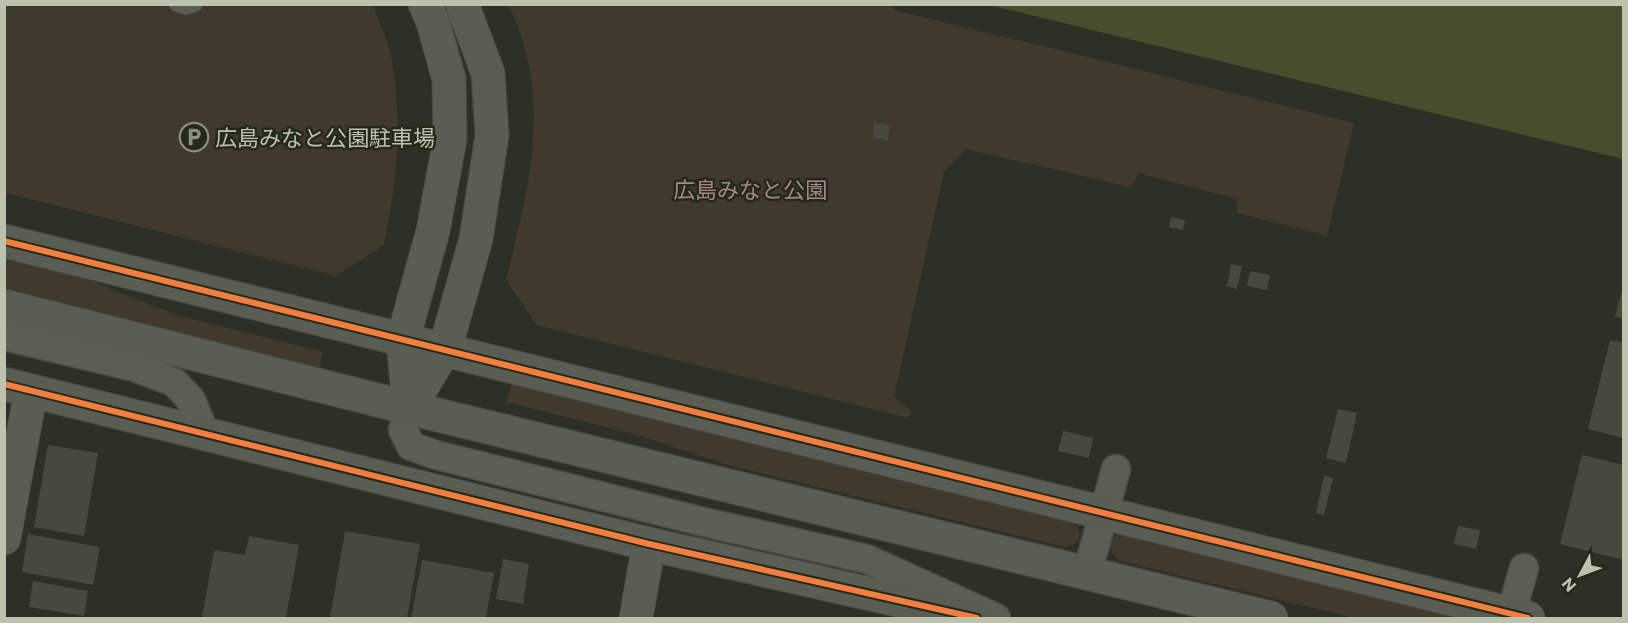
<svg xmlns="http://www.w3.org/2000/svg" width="1628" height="623" font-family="Commissioner,'Noto Sans JP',sans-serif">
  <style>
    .green { fill: #41382e }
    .water { fill: #474e2e }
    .building { fill: #46493f }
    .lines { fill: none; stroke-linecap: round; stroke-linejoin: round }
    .lane-casing { stroke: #494b43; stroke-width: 17 }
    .street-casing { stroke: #494b43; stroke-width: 31 }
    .secondary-casing { stroke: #494b43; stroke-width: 35 }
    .lane { stroke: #5c5e55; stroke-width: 15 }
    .street { stroke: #5c5e55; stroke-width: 28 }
    .secondary { stroke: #5a5d53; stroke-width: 33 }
    .cycleway-casing { stroke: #26291a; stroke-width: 10 }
    .cycleway { stroke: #f27e40; stroke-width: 6 }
    .labels { text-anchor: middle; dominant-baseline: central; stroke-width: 5; stroke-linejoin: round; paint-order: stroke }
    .poi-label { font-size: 22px; fill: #bdc2ae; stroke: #26291a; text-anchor: start }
    .park-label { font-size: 22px; fill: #a6868b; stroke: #26291a }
  </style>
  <rect width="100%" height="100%" fill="#2d3025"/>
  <!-- green -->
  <g class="green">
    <path d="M5,5H373C379,23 389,42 392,61C403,127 397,180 384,245L336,276L5,193Z"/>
    <path d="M509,5H892L895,10L1354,123L1327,236L1237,213V199L1139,173L1131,187L966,149L944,172L894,397L911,411L909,418L537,325L506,280C523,210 543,138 529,66C525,45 517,24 509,5Z"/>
    <path d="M4,257L74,274L179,316L323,352L319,368L5,288Z"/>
    <path d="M512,383L1070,522L1077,526L1080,533C1078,543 1074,545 1064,547L731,466L640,436L506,402Z"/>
    <path d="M1122,532L1461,618H1354L1119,561C1108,549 1105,540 1122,532Z"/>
  </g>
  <!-- water -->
  <path class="water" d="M989,5H1623V159Z"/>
  <!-- building -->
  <g class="building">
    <path d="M874,123L890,125L888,140L873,137Z"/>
    <path d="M1171,217L1185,220L1183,230L1169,227Z"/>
    <path d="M1231,264L1242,266L1237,289L1227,286Z"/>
    <path d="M1250,271L1270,275L1267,290L1247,286Z"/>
    <path d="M1623,286H1624V319L1615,317Z"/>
    <path d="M1610,340L1624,343V438L1588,429Z"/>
    <path d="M1338,409L1357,413L1346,463L1326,458Z"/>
    <path d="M1063,431L1093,438L1089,458L1058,451Z"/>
    <path d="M48,445L98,453L84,536L34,527Z"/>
    <path d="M1582,455L1624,465V560L1560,544Z"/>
    <path d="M1324,476L1333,478L1324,515L1316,513Z"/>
    <path d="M1458,526L1480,530L1476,549L1454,544Z"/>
    <path d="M345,531L420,544L407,618H330Z"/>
    <path d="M28,534L100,547L93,585L22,572Z"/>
    <path d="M249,536L299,545L286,618H202L214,550L245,555Z"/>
    <path d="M503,559L529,564L523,604L496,599Z"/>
    <path d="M422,560L494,573L486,618H411Z"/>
    <path d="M33,581L88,591L84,616L29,607Z"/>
  </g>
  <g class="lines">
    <!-- lane casing -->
    <g class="lane-casing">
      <path id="lane" d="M177,4L186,7L195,4"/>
    </g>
    <!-- street casing -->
    <g class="street-casing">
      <g id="street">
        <path d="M4,336L134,367L174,382L191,400L205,434"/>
        <path d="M409,408L403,430L411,446L436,455L708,523L867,559L996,618"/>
        <path d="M1087,574L1116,469"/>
        <path d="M1510,618L1524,568"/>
      </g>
    </g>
    <!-- secondary casing -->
    <g class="secondary-casing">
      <g id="secondary">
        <path d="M4,241L1528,618"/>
        <path d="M4,306L409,408L1271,618"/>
        <path d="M4,384L649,544L977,618"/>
        <path d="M409,408L445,349L476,239L492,135L488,73L462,4"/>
        <path d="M409,408L403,339L433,231L450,139L449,79L433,22L425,4"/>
        <path d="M4,538L31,391"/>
        <path d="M636,618L649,544"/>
      </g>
    </g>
    <!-- lane -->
    <use href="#lane" class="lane"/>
    <!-- street -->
    <use href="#street" class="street"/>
    <!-- secondary -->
    <use href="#secondary" class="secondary"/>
    <!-- cycleway casing -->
    <g class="cycleway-casing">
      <g id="cycleway">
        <path d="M4,241L1528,618"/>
        <path d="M4,384L649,544L977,618"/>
      </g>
    </g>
    <!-- cycleway -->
    <use href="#cycleway" class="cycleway"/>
  </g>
  <!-- icons -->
  <defs>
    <g id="parking-ring" transform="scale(1.5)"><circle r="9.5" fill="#26291a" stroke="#8b8f7e" stroke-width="1.5"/><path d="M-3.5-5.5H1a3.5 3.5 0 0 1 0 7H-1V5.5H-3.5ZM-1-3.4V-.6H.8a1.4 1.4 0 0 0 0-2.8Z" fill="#8b8f7e"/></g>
  </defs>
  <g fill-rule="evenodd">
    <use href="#parking-ring" x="194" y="137"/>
  </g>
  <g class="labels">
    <!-- poi labels -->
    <g class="poi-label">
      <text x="215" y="137">広島みなと公園駐車場</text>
    </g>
    <!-- park labels -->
    <g class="park-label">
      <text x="750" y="189">広島みなと公園</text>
    </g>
  </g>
  <!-- border -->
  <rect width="1628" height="623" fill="none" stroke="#bdc2ae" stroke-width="12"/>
  <!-- north arrow -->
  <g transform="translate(1580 575) rotate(229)" stroke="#26291a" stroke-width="4.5" paint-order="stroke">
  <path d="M0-4.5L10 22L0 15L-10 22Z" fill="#bdc2ae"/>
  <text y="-9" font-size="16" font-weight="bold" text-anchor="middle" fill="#bdc2ae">N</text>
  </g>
</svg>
